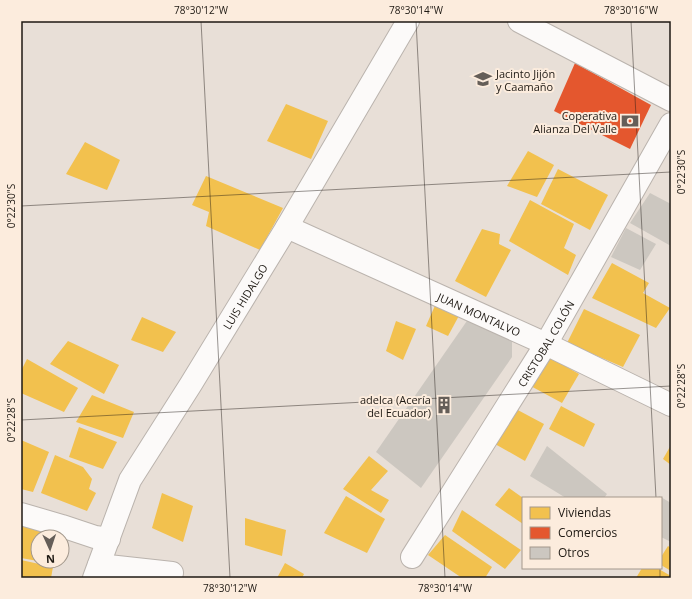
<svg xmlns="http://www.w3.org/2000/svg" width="692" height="599" font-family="'Open Sans',sans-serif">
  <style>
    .homes { fill: #f2c14e }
    .shops { fill: #e4572e }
    .building { fill: #ccc7c0 }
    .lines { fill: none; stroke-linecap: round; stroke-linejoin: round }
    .minor-casing { stroke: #bab3ad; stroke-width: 24 }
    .minor { stroke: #fcfaf9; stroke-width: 22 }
    .ticks { fill: none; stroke: #1e1913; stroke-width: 1; stroke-opacity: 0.45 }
    .labels { text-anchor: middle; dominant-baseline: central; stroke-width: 4; stroke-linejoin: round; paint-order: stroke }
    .poi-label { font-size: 11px; fill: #1e1913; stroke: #fcecdd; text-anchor: end }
    .street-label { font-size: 11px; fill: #1e1913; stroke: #fcecdd }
    .neatline { fill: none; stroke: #1e1913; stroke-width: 1.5 }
    .ticks-label { font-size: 10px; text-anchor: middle; fill: #1e1913 }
  </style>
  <rect width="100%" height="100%" fill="#e8dfd7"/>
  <!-- homes -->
  <g class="homes">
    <path d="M286,104L328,121L311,159L267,141Z"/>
    <path d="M85,142L120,160L107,190L66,174Z"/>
    <path d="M528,151L554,165L537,197L507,186Z"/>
    <path d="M558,169L608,195L590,230L541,204Z"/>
    <path d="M206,176L283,208L260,250L206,226L209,212L192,205Z"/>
    <path d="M530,200L574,224L564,248L576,255L568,275L509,241Z"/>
    <path d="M482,229L500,234L499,244L511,250L486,297L455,281Z"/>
    <path d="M612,263L649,283L643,293L670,308L656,328L592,298Z"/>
    <path d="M437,301L461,312L448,336L426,326Z"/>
    <path d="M584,309L640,335L623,367L567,343Z"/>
    <path d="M142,317L176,332L163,352L131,340Z"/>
    <path d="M396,321L416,329L403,360L386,351Z"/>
    <path d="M68,341L119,365L104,394L50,364Z"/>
    <path d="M549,357L579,374L562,403L527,384Z"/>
    <path d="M27,359L78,388L64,412L21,393V371Z"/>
    <path d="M92,395L134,412L123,438L76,422Z"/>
    <path d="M561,406L595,424L584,447L549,429Z"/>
    <path d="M514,408L544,424L525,461L495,444Z"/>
    <path d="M79,427L117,442L103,469L69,457Z"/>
    <path d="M21,440L49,452L33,492L21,489Z"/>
    <path d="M671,445V465L663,459Z"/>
    <path d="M55,455L83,467L92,479L89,489L96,493L87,511L41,493Z"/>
    <path d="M369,456L388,471L371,490L389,500L381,513L343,489Z"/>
    <path d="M509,488L523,498V524L495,505Z"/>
    <path d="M162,493L193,506L183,542L152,528Z"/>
    <path d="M346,496L385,519L367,553L324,533Z"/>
    <path d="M462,510L521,550L505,569L452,531Z"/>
    <path d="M245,518L286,530L282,556L245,545Z"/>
    <path d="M21,519L62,528L60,537H38V561L21,558Z"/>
    <path d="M445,535L492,567L485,578H462L428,555Z"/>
    <path d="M668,546L671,548V571L661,565V557Z"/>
    <path d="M21,560L53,567L51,578H21Z"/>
    <path d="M285,563L304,574L302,578H277Z"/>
    <path d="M642,568H657L671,576V578H636Z"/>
  </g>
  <!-- shops -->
  <path class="shops" d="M575,63L651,105L630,149L554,111Z"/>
  <!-- building -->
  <g class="building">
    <path d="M650,193L671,204V246L630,223Z"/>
    <path d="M626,228L656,244L640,270L611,257Z"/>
    <path d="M469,318L512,341V357L421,488L376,452Z"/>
    <path d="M547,446L607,494L604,498H566L530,476Z"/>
    <path d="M659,496L671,503V542L661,537V498H658Z"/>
  </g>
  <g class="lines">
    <!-- minor casing -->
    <g class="minor-casing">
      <g id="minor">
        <path d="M519,21L671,100"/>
        <path id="s1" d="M287,227L546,344L671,405"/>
        <path d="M21,514L62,526L95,537L109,539"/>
        <path id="s2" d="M412,557L546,344L671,124"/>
        <path d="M99,565L172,573"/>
        <path id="s3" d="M94,578L130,480L191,384L287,227L408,21"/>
      </g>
    </g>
    <!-- minor -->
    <use href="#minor" class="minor"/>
  </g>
  <!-- ticks -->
  <path class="ticks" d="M201,21L230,578M416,21L445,578M631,21L656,498M21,206L671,172M21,420L671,386M660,568V578"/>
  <!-- icons -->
  <defs>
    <g id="school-bare" transform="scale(1.38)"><path d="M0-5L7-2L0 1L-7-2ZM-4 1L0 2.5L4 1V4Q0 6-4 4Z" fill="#655e58" stroke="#fcecdd" stroke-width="2.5" paint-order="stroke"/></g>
    <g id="bank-bare" transform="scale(1.38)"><path d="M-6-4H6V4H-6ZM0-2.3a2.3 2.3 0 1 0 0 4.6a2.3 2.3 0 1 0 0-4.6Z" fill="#655e58" stroke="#fcecdd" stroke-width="2.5" paint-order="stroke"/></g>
    <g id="building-bare" transform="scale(1.38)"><path d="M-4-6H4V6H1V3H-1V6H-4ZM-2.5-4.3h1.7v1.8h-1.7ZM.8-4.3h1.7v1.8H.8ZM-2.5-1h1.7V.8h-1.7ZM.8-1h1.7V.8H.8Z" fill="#655e58" stroke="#fcecdd" stroke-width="2.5" paint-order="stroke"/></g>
  </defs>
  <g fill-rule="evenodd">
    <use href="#school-bare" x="483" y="79"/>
    <use href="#bank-bare" x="630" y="121"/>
    <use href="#building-bare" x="444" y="405"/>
  </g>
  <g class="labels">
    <!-- poi labels -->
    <g class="poi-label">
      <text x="496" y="73" text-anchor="start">Jacinto Jijón<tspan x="496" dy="13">y Caamaño</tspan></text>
      <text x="617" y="115">Coperativa<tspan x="617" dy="13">Alianza Del Valle</tspan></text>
      <text x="431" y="399">adelca (Acería<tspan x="431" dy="13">del Ecuador)</tspan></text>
    </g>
    <!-- street labels -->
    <g class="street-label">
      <text stroke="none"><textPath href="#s3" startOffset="321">LUIS HIDALGO</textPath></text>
      <text stroke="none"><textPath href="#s1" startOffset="211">JUAN MONTALVO</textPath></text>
      <text stroke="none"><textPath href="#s2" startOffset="252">CRISTOBAL COLÓN</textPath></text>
    </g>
  </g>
  <!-- border -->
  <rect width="692" height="599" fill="none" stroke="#fcecdd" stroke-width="44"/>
  <!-- legend -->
  <rect x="522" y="497" width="140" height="72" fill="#fcecdd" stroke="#a3988c"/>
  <rect x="530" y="507" width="20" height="12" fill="#f2c14e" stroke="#a3988c"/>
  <text x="558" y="517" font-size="12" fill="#1e1913">Viviendas</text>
  <rect x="530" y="527" width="20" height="12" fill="#e4572e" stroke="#a3988c"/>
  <text x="558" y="537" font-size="12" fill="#1e1913">Comercios</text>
  <rect x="530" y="547" width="20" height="12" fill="#ccc7c0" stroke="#a3988c"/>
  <text x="558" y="557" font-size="12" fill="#1e1913">Otros</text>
  <!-- north arrow -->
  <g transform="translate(50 549) rotate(177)"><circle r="19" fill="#fcecdd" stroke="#a3988c"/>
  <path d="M0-3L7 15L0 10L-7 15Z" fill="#655e58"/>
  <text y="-6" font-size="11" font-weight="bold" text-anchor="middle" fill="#1e1913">N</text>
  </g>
  <rect x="22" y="22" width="648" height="555" class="neatline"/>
  <g class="ticks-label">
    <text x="201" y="14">78°30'12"W</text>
    <text x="416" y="14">78°30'14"W</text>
    <text x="631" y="14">78°30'16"W</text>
    <text transform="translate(681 172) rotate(-90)" y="4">0°22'30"S</text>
    <text transform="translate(11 206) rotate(-90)" y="4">0°22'30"S</text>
    <text transform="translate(681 386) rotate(-90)" y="4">0°22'28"S</text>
    <text transform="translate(11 420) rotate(-90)" y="4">0°22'28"S</text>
    <text x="230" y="592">78°30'12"W</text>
    <text x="445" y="592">78°30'14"W</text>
  </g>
</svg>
